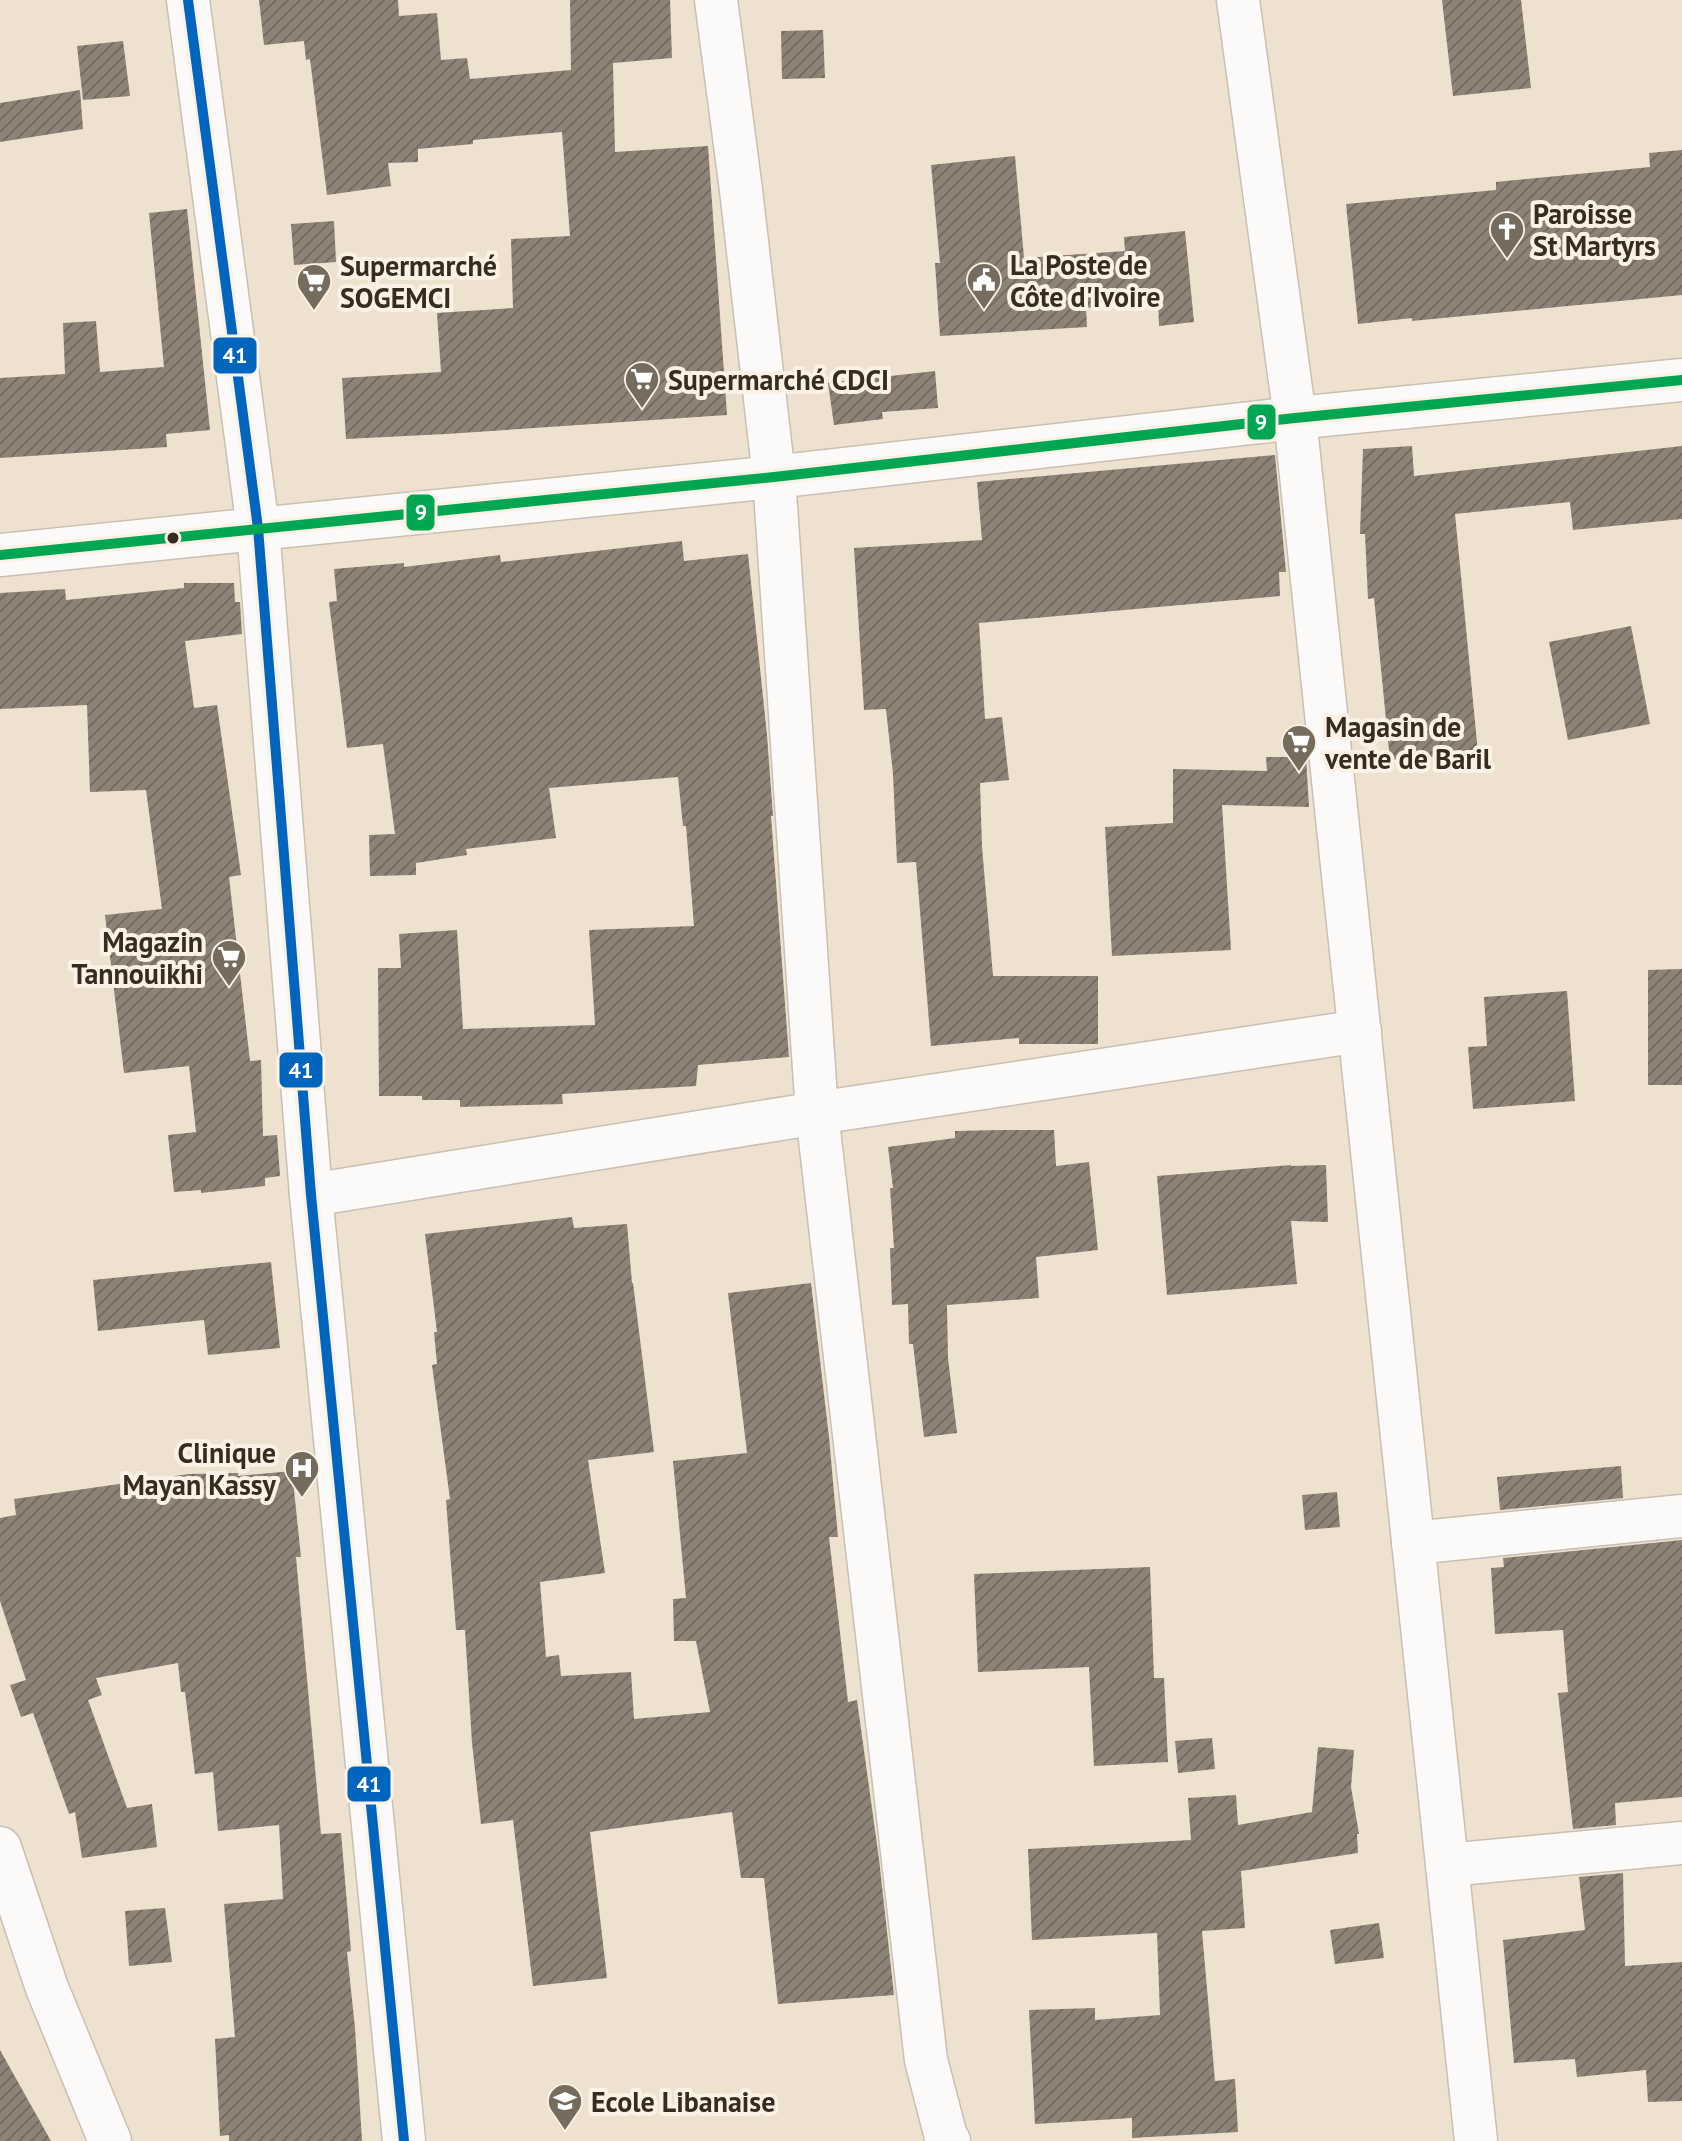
<svg xmlns="http://www.w3.org/2000/svg" width="1682" height="2141" font-family="'PT Sans',sans-serif">
  <style>
    .building { fill: url(#building-hatch) }
    .lines { fill: none; stroke-linecap: round; stroke-linejoin: round }
    .minor-casing { stroke: #c9bfb2; stroke-width: 45 }
    .minor { stroke: #fcfaf8; stroke-width: 42 }
    .bus-1-casing { stroke: #fcf1e5; stroke-width: 16 }
    .bus-2-casing { stroke: #fcf1e5; stroke-width: 16 }
    .bus-1 { stroke: #0065bd; stroke-width: 10 }
    .bus-2 { stroke: #00a651; stroke-width: 10 }
    .bus-dot { fill: #362d21; stroke: #fcf1e5; stroke-width: 3 }
    .labels { text-anchor: middle; dominant-baseline: central; stroke-width: 8; stroke-linejoin: round; paint-order: stroke }
    .poi-label { font-size: 28px; font-weight: bold; fill: #362d21; stroke: #fcf1e5; text-anchor: start }
    .line-badge { stroke: #fcf1e5; stroke-width: 3 }
    .badge-label { font-size: 22px; text-anchor: middle; font-weight: bold; fill: #fff }
  </style>
  <defs>
    <pattern id="building-hatch" width="6" height="6" patternUnits="userSpaceOnUse" patternTransform="scale(2)"><rect width="6" height="6" fill="#8d8376"/><path d="M-1 1l2-2M0 6l6-6M5 7l2-2" fill="none" stroke="#746c60"/></pattern>
  </defs>
  <rect width="100%" height="100%" fill="#eee1d0"/>
  <!-- building -->
  <g class="building">
    <path d="M259,0H398L399,16L437,13L441,60L467,58L470,79L571,70L570,0H670L672,58L613,63L615,152L708,146L727,415L446,434L346,439L342,378L441,372L437,313L513,308L511,239L570,236L562,132L473,140V144L418,149V162L388,163L391,186L327,195L310,59L306,60L304,41L264,45Z"/>
    <path d="M1442,0H1521L1531,88L1453,96Z"/>
    <path d="M823,30L825,78L782,79L781,31Z"/>
    <path d="M123,41L130,96L83,100L77,46Z"/>
    <path d="M80,90L83,129L0,142V103Z"/>
    <path d="M1682,150V295L1412,321V318L1358,324L1346,204L1496,190V182L1650,167L1649,153Z"/>
    <path d="M1015,156L1024,258L1125,251L1124,237L1185,231L1194,322L1159,326L1158,301L1086,308L1087,327L940,336L935,263H940L931,165Z"/>
    <path d="M187,209L210,430L166,434L167,447L0,458V378L65,374L63,323L96,321L100,372L164,367L149,213Z"/>
    <path d="M334,221L336,262L294,265L291,224Z"/>
    <path d="M935,371L938,408L882,412L883,419L834,425L828,383Z"/>
    <path d="M1412,446L1414,476L1682,446V519L1573,530L1570,502L1455,514L1478,753L1390,760L1374,598L1368,599L1365,534H1360L1363,449Z"/>
    <path d="M1275,455L1286,572H1279L1280,596L979,623L985,719L1002,717L1009,780L980,783L982,847L993,976H1098V1044H1019V1038L931,1046L916,862L897,863L893,774L886,709L864,710L854,548L982,540L977,482Z"/>
    <path d="M682,541L684,561L748,554L767,735L773,816H771L789,1057L698,1065L696,1086L562,1094L563,1104L460,1107V1100H422V1096H379L378,968H401L399,934L457,930L463,1029L595,1025L589,930L694,926L686,826H683L678,777L549,788L556,838L466,849L467,855L416,863V875L370,876L369,835L395,834L383,744L347,748L329,602L337,601L334,569L404,563V567L500,555L501,562Z"/>
    <path d="M184,583H234L235,602H240L242,634L185,641L194,708L217,705L241,875L229,877L250,1061L261,1060L263,1136L277,1135L280,1176L265,1178V1186L201,1193V1190L174,1192L168,1135L196,1132L189,1066L124,1073L105,915L162,909L146,790L90,792L87,705L0,709V593L65,589L66,600L184,588Z"/>
    <path d="M1631,626L1650,724L1568,740L1549,642Z"/>
    <path d="M1266,757H1306L1309,807L1222,805L1231,950L1112,956L1105,827L1173,823V769L1267,771Z"/>
    <path d="M1682,969V1085H1648V970Z"/>
    <path d="M1567,991L1575,1101L1473,1109L1468,1047L1487,1046L1484,997Z"/>
    <path d="M1000,1130H1054L1056,1166L1089,1162L1098,1250L1036,1257L1039,1298L947,1305L948,1358L957,1433L924,1437L913,1344H909L908,1304L892,1305L890,1248H894L890,1188H893L888,1147L955,1138V1131Z"/>
    <path d="M1291,1165V1166L1326,1165L1328,1222L1291,1221L1297,1284L1167,1295L1157,1176Z"/>
    <path d="M572,1217L574,1228L627,1224L632,1283H633L654,1452L588,1460L605,1573L540,1582L546,1657L559,1655L561,1676L631,1672L634,1719L710,1712L696,1641H674L673,1599L686,1598L673,1461L747,1453L728,1293L811,1283L829,1437L838,1537H829L848,1702L857,1700L879,1859L894,1995L778,2004L764,1878H741L732,1812L590,1832L607,1978L533,1986L513,1820L481,1824L472,1743L465,1630H456L446,1500L450,1499L432,1365L437,1364L434,1332H437L425,1234Z"/>
    <path d="M271,1262L280,1348L208,1355L204,1320L98,1331L93,1280Z"/>
    <path d="M1621,1466L1623,1498L1500,1510L1497,1477Z"/>
    <path d="M292,1471L301,1557H296L321,1834L341,1833L351,1951L347,1952L355,2028L362,2141H229V2135L220,2136L215,2039L235,2037L224,1904L283,1899L279,1825L218,1831L213,1772L195,1774L185,1692H181L178,1663L96,1678L102,1695L88,1700L127,1808L152,1804L157,1847L82,1858L75,1812L69,1814L33,1713L21,1717L10,1685L26,1680L0,1601V1518L16,1515L14,1499L189,1474L238,1473V1476Z"/>
    <path d="M1337,1492L1340,1527L1305,1530L1302,1495Z"/>
    <path d="M1682,1540V1797L1615,1803L1616,1825L1573,1829L1558,1693L1568,1692L1563,1630L1495,1634L1491,1568L1504,1567L1503,1558Z"/>
    <path d="M1150,1567L1154,1678H1164L1168,1762L1094,1766L1089,1667L978,1672L974,1574Z"/>
    <path d="M1212,1738L1215,1769L1178,1773L1175,1741Z"/>
    <path d="M1318,1747L1354,1750L1351,1787L1359,1834H1357L1358,1853L1241,1871L1245,1928L1202,1931L1215,2081L1235,2079L1238,2132L1132,2138V2118L1035,2124L1029,2010L1095,2008V2020L1160,2015L1157,1933L1032,1940L1028,1849L1191,1840L1188,1798L1236,1795L1238,1825L1312,1812Z"/>
    <path d="M1623,1873L1625,1966L1682,1962V2101L1648,2102L1646,2070L1577,2077L1575,2059L1514,2063L1503,1940L1585,1930L1579,1877Z"/>
    <path d="M165,1908L172,1962L129,1966L125,1911Z"/>
    <path d="M1379,1923L1384,1958L1335,1964L1330,1930Z"/>
    <path d="M0,2050L51,2141H0Z"/>
  </g>
  <g class="lines">
    <!-- minor casing -->
    <g class="minor-casing">
      <g id="minor">
        <path d="M188,0L258,528L311,1195L404,2141"/>
        <path d="M716,0L741,190L774,477L817,1113L926,2060L946,2137L949,2141"/>
        <path d="M1238,0L1295,418L1476,2141"/>
        <path d="M0,555L774,477L1295,418L1682,380"/>
        <path d="M311,1195L817,1113L1360,1031"/>
        <path d="M1413,1543L1682,1516"/>
        <path d="M0,1848L47,1988L110,2141"/>
        <path d="M1447,1865L1682,1843"/>
      </g>
    </g>
    <!-- minor -->
    <use href="#minor" class="minor"/>
    <!-- bus-1 casing -->
    <g class="bus-1-casing">
      <path id="bus-1" d="M188,0L258,528L311,1195L404,2141"/>
    </g>
    <!-- bus-2 casing -->
    <g class="bus-2-casing">
      <path id="bus-2" d="M0,555L774,477L1295,418L1682,380"/>
    </g>
    <!-- bus-1 -->
    <use href="#bus-1" class="bus-1"/>
    <!-- bus-2 -->
    <use href="#bus-2" class="bus-2"/>
  </g>
  <!-- icons -->
  <defs>
    <g id="church-pin" transform="scale(1.8)"><path d="M0 17L-7.5 6A9.5 9.5 0 1 1 7.5 6Z" fill="#766c5e" stroke="#fcf1e5"/><path d="M-1.2-6h2.4v3.5h3.3v2.4h-3.3V6h-2.4V-.1h-3.3v-2.4h3.3Z" fill="#fff"/></g>
    <g id="civic-pin" transform="scale(1.8)"><path d="M0 17L-7.5 6A9.5 9.5 0 1 1 7.5 6Z" fill="#766c5e" stroke="#fcf1e5"/><path d="M-.6-6.5H3V-4.5H.6V-3L4-1V1h2V6H-6V1h2V-1L-.6-3ZM-1.2 2.5V6h2.4V2.5Z" fill="#fff"/></g>
    <g id="supermarket-pin" transform="scale(1.8)"><path d="M0 17L-7.5 6A9.5 9.5 0 1 1 7.5 6Z" fill="#766c5e" stroke="#fcf1e5"/><path d="M-6-5.5h2.5l.6 2H6L4.5 2H-2.5L-4.4-4H-6ZM-1.5 3.2a1.3 1.3 0 1 0 .1 0ZM3 3.2a1.3 1.3 0 1 0 .1 0Z" fill="#fff"/></g>
    <g id="hospital-pin" transform="scale(1.8)"><path d="M0 17L-7.5 6A9.5 9.5 0 1 1 7.5 6Z" fill="#766c5e" stroke="#fcf1e5"/><path d="M-5-5h3v3.5h4V-5h3V5h-3V1.5h-4V5h-3Z" fill="#fff"/></g>
    <g id="school-pin" transform="scale(1.8)"><path d="M0 17L-7.5 6A9.5 9.5 0 1 1 7.5 6Z" fill="#766c5e" stroke="#fcf1e5"/><path d="M0-5L7-2L0 1L-7-2ZM-4 1L0 2.5L4 1V4Q0 6-4 4Z" fill="#fff"/></g>
  </defs>
  <g fill-rule="evenodd">
    <use href="#church-pin" x="1507" y="229"/>
    <use href="#civic-pin" x="984" y="280"/>
    <use href="#supermarket-pin" x="314" y="281"/>
    <use href="#supermarket-pin" x="642" y="379"/>
    <use href="#supermarket-pin" x="1299" y="742"/>
    <use href="#supermarket-pin" x="229" y="957"/>
    <use href="#hospital-pin" x="302" y="1468"/>
    <use href="#school-pin" x="565" y="2101"/>
  </g>
  <!-- markers -->
  <circle class="bus-dot" cx="173" cy="538" r="7"/>
  <g class="labels">
    <!-- poi labels -->
    <g class="poi-label">
      <text x="1533" y="213">Paroisse<tspan x="1533" dy="32">St Martyrs</tspan></text>
      <text x="1010" y="264">La Poste de<tspan x="1010" dy="32">Côte d'Ivoire</tspan></text>
      <text x="340" y="265">Supermarché<tspan x="340" dy="32">SOGEMCI</tspan></text>
      <text x="668" y="379">Supermarché CDCI</text>
      <text x="1325" y="726">Magasin de<tspan x="1325" dy="32">vente de Baril</tspan></text>
      <text x="203" y="941" text-anchor="end">Magazin<tspan x="203" dy="32">Tannouikhi</tspan></text>
      <text x="276" y="1452" text-anchor="end">Clinique<tspan x="276" dy="32">Mayan Kassy</tspan></text>
      <text x="591" y="2101">Ecole Libanaise</text>
    </g>
  </g>
  <g class="line-badge">
    <rect x="212" y="336" width="46" height="39" rx="8" fill="#0065bd"/>
    <rect x="1246" y="403" width="31" height="38" rx="8" fill="#00a651"/>
    <rect x="405" y="493" width="31" height="39" rx="8" fill="#00a651"/>
    <rect x="278" y="1051" width="46" height="38" rx="8" fill="#0065bd"/>
    <rect x="346" y="1765" width="46" height="38" rx="8" fill="#0065bd"/>
  </g>
  <g class="badge-label">
    <text x="235" y="363">41</text>
    <text x="1261" y="430">9</text>
    <text x="421" y="520">9</text>
    <text x="301" y="1078">41</text>
    <text x="369" y="1792">41</text>
  </g>
</svg>
